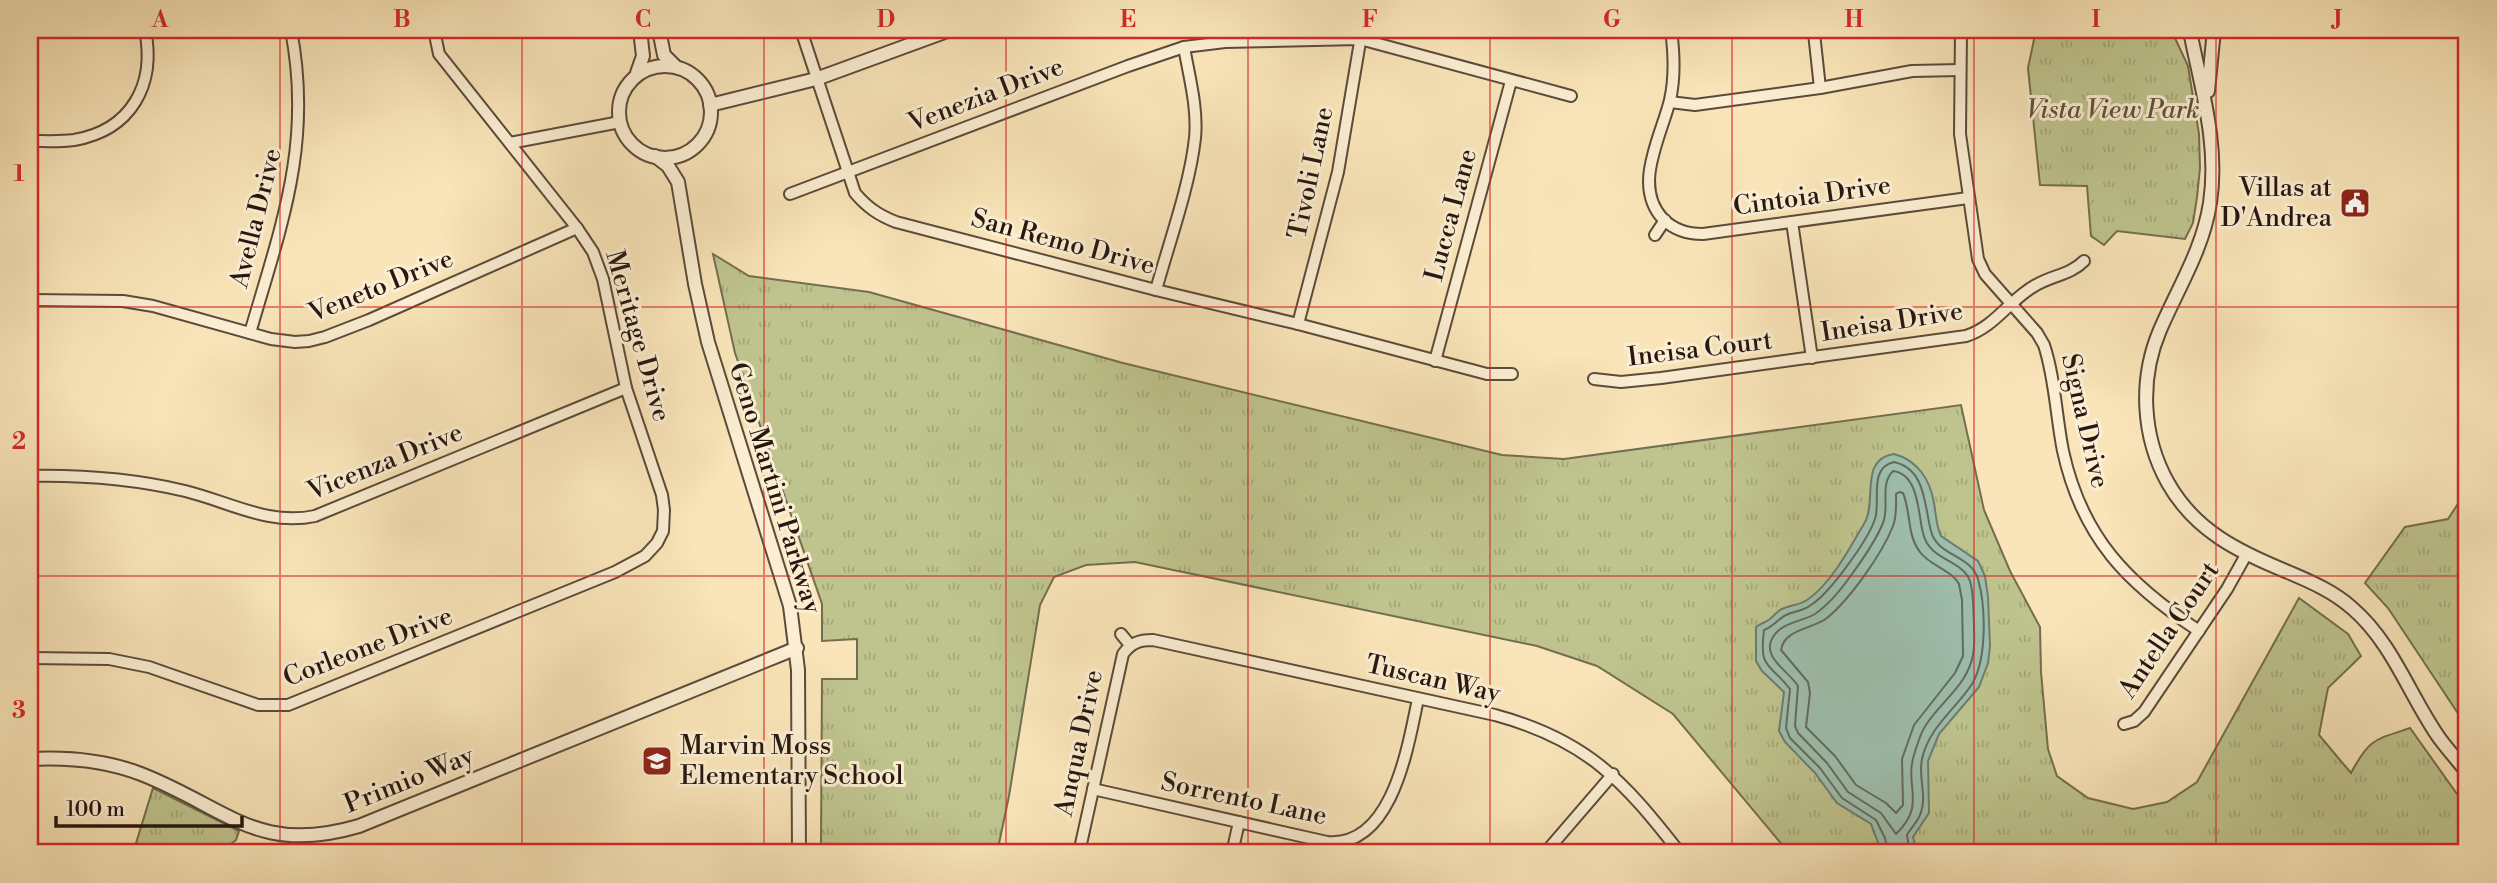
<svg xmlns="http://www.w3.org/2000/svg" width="2497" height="883" font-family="'Libre Bodoni',serif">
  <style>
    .grass { fill: url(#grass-tufts); stroke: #736e4f; stroke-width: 2 }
    .water { fill: #9ebfae; stroke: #6e7c6f; stroke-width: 2 }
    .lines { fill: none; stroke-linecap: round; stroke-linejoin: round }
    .shore { stroke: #626b5f; stroke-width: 2 }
    .minor-casing { stroke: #5c4a3a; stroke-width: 14 }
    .tertiary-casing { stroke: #5c4a3a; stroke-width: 16 }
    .minor { stroke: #fbeed2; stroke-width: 10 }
    .tertiary { stroke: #fbeed2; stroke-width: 12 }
    .grid { fill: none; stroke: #d62828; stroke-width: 2; stroke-opacity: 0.55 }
    .labels { text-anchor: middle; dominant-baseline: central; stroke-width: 6; stroke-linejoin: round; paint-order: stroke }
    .street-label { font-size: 26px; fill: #271710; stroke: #fbeed2 }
    .park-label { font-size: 26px; font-style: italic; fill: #5c543c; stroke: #fbeed2 }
    .poi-label { font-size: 26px; fill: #271710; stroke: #fbeed2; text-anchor: end }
    .neatline { fill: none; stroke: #d62828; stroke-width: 2.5 }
    .grid-label { font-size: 23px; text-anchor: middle; font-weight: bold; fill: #d62828 }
  </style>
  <defs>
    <pattern id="grass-tufts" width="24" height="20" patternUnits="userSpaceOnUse" patternTransform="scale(1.75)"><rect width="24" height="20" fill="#bfc48e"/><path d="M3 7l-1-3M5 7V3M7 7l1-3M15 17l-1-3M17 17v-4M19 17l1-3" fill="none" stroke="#a4a879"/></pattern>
  </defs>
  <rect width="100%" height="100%" fill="#f9e5b9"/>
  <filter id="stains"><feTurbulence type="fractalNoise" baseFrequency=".00286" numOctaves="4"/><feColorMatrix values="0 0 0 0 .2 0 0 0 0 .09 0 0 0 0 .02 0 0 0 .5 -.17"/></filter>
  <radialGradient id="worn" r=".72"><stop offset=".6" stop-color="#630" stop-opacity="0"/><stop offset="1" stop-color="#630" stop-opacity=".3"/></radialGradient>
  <!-- grass -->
  <g class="grass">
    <path d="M2036,30H2165V32L2175,38L2188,66L2199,134L2200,168L2197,197L2193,223L2185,239L2117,231L2104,245L2091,236L2087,186L2040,185L2028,68Z"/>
    <path d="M713,254L749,276L869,292L1123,363L1502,455L1564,459L1961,405L1984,510L2010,571L2040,627L2041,672L2048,749L2057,776L2088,798L2133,809L2167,802L2197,782L2299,598L2348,634L2361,656L2328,688L2319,735L2351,773C2369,739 2374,740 2410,728L2467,808V853H1789L1673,714L1597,666L1537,646L1135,562L1086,565L1054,577L1040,605L1009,796L997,853H818L821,844L822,679H857V639L822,641V604L735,353Z"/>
    <path d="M2467,490V727L2388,608L2365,583L2405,527L2448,519Z"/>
    <path d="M153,788L239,831L236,840L219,853H133Z"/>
  </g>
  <!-- water -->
  <path class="water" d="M1894,454C1917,460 1930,479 1934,503C1936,514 1936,526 1941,536L1978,561L1985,576L1988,597L1990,646L1988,663L1979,687L1939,734L1928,761L1929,813L1913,837L1917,853H1882L1871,824L1837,803L1815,773L1785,742L1779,731L1784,692L1762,671L1756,661V627C1761,623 1765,623 1770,619C1774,616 1777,611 1782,609C1790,605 1800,605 1807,600C1831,584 1851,546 1865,522C1877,501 1859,459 1894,454Z"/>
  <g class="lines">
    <!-- shore -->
    <g class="shore">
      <path d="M1893,471C1919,474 1918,514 1923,533C1929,561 1962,559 1970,581C1974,594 1973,610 1974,624C1974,634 1975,645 1973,655C1967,686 1941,701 1926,725C1920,733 1917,746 1914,755C1904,787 1927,804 1896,834L1881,813L1848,792L1827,763L1798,733L1795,726L1798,686C1790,672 1760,657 1773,637C1782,622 1801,622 1815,614C1828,605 1843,587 1852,574C1863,559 1876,540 1883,523C1890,506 1879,485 1893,471Z"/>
      <path d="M1899,492L1903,493C1911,512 1907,536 1920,552C1930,566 1952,570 1959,584L1962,600L1963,656L1955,673L1914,725L1902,759L1903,805L1896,813L1886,803L1856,785L1835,756L1806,727L1810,693L1808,682L1781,650C1784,629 1813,629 1827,618C1850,599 1882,554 1893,526C1897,516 1896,505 1896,494Z"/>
      <path d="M1888,853L1885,838L1876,820L1842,798L1820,768L1790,738L1786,728L1790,689C1769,662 1759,670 1764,630C1773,627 1778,619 1786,615C1794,611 1804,611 1811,605C1830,593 1868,540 1875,519C1881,501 1868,468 1894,462C1926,469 1924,505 1931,531C1937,556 1971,555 1978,579C1986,607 1987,659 1972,684C1955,710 1929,727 1922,759C1918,776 1927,796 1921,812C1919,821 1911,827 1907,835L1910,853"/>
    </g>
    <!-- minor casing -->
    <g class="minor-casing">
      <g id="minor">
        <path d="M801,30L855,193C867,207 878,215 896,222L1156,290L1298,324L1487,374H1512"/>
        <path d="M1671,30C1674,52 1675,78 1670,100C1661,137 1632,186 1663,219C1674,230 1687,234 1703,234L1968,198"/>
        <path d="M1961,30L1960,134L1978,259L1985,274L2037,333L2044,345C2055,378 2056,416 2063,451C2082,538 2128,584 2199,631"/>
        <path d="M1814,33L1820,88"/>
        <path d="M1670,102L1695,105L1820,88L1912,71L1960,70"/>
        <path d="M30,141C44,141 60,142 74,140C132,130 156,84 145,30"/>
        <path d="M510,143L620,122"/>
        <path d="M790,194L1128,66L1184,47L1225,42L1360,39L1571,96"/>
        <path d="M1792,222L1812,358"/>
        <path d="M1655,235L1665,220"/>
        <path d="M1156,290C1169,243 1190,185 1195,138C1198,108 1189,76 1184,47"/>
        <path d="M30,300L123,301L153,306L271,339L295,342L309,341L325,337L369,320L577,228"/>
        <path d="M1298,324L1338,172L1362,30"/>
        <path d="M250,333C281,226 313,144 291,30"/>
        <path d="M1435,361L1511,81"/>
        <path d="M1594,379L1621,382L1661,378L1966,336C1995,327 2010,299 2036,285C2053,275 2070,275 2084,261"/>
        <path d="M30,476C82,475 134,479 185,491C230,502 269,526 315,516L626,388"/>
        <path d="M1121,634L1130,645"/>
        <path d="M30,658L109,659L149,667L258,705H288L615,572L645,556L657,543L663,531L664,510L662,495L626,388L603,279L593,252L577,228L439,54L434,30"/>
        <path d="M2124,724L2134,721L2144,712L2227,589L2246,555"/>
        <path d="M1093,789L1327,842C1393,848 1408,745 1418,699"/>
        <path d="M1079,853L1123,654C1131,643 1139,640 1153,640L1495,715C1587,740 1623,780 1680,853"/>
        <path d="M1232,853L1239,822"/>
        <path d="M1545,853L1613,774"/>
      </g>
    </g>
    <!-- tertiary casing -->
    <g class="tertiary-casing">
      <g id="tertiary">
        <path d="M659,30L664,55L675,66"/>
        <path d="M2190,31C2201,88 2219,144 2210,203C2203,249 2178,288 2160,330C2139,379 2142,437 2168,483C2195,531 2239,552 2288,572C2311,582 2333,591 2352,608C2393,643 2410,697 2440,739C2449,751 2458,761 2467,772"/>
        <circle cx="665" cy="112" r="46"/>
        <path d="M637,73L643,56L640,30"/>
        <path d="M2208,91L2214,30"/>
        <path d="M710,105L816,79L950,30"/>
        <path d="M655,156L668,166L678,182L695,284L708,342L790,606L798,670L799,853"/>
        <path d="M30,759C68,757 105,760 141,774C228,808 257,856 359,826L797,648"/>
      </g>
    </g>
    <!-- minor -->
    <use href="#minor" class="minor"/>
    <!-- tertiary -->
    <use href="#tertiary" class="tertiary"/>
  </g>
  <!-- grid -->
  <path class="grid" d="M280,30V853M522,30V853M764,30V853M1006,30V853M1248,30V853M1490,30V853M1732,30V853M1974,30V853M2216,30V853M30,307H2467M30,576H2467"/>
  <!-- icons -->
  <defs>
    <g id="civic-square" transform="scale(1.575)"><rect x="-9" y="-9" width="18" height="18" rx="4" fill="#8f2418" stroke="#fbeed2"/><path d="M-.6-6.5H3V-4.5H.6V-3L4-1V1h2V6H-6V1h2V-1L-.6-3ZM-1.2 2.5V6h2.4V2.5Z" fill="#fff"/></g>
    <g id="school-square" transform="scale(1.575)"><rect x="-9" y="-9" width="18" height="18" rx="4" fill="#8f2418" stroke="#fbeed2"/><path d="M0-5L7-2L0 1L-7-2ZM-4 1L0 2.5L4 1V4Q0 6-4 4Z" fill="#fff"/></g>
  </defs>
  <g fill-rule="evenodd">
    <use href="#civic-square" x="2355" y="203"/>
    <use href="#school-square" x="657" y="761"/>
  </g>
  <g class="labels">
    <!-- street labels -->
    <g class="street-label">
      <text transform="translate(986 95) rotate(-21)">Venezia Drive</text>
      <text transform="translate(1311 173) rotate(-78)">Tivoli Lane</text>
      <text transform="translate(1812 196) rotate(-8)">Cintoia Drive</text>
      <text transform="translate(1451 215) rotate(-75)">Lucca Lane</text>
      <text transform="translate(256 218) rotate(-76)">Avella Drive</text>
      <text transform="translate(1063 242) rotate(15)">San Remo Drive</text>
      <text transform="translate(381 286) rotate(-22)">Veneto Drive</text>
      <text transform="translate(1892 322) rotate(-9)">Ineisa Drive</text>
      <text transform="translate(638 336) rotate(74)">Meritage Drive</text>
      <text transform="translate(1700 349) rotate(-7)">Ineisa Court</text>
      <text transform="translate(2085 421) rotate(77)">Signa Drive</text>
      <text transform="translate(385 462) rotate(-22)">Vicenza Drive</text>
      <text transform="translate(775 488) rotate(73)">Geno Martini Parkway</text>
      <text transform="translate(2169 630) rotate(-56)">Antella Court</text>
      <text transform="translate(368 647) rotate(-21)">Corleone Drive</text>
      <text transform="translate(1433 679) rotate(13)">Tuscan Way</text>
      <text transform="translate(1079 743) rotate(-78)">Anqua Drive</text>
      <text transform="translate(409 780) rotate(-22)">Primio Way</text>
      <text transform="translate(1244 799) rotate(12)">Sorrento Lane</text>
    </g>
    <!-- park labels -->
    <g class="park-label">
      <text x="2113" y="110">Vista View Park</text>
    </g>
    <!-- poi labels -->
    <g class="poi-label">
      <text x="2332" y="188">Villas at<tspan x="2332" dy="30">D'Andrea</tspan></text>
      <text x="680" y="746" text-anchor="start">Marvin Moss<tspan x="680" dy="30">Elementary School</tspan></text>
    </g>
  </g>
  <!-- margin -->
  <rect width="2497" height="883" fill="none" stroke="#f9e5b9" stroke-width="77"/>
  <!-- scale -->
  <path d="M56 816v10h186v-10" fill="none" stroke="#271710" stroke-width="3.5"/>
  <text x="66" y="816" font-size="21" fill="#271710" stroke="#fbeed2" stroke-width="5" paint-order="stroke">100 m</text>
  <rect x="38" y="38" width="2420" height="806" class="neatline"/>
  <g class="grid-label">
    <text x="160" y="27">A</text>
    <text x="402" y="27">B</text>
    <text x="643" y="27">C</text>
    <text x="886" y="27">D</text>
    <text x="1128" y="27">E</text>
    <text x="1370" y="27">F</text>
    <text x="1612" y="27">G</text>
    <text x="1854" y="27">H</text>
    <text x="2096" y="27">I</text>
    <text x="2338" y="27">J</text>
    <text x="19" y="181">1</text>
    <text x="19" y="449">2</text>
    <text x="19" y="718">3</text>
  </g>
  <rect width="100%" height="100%" filter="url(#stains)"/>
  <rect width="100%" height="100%" fill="url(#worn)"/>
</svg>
